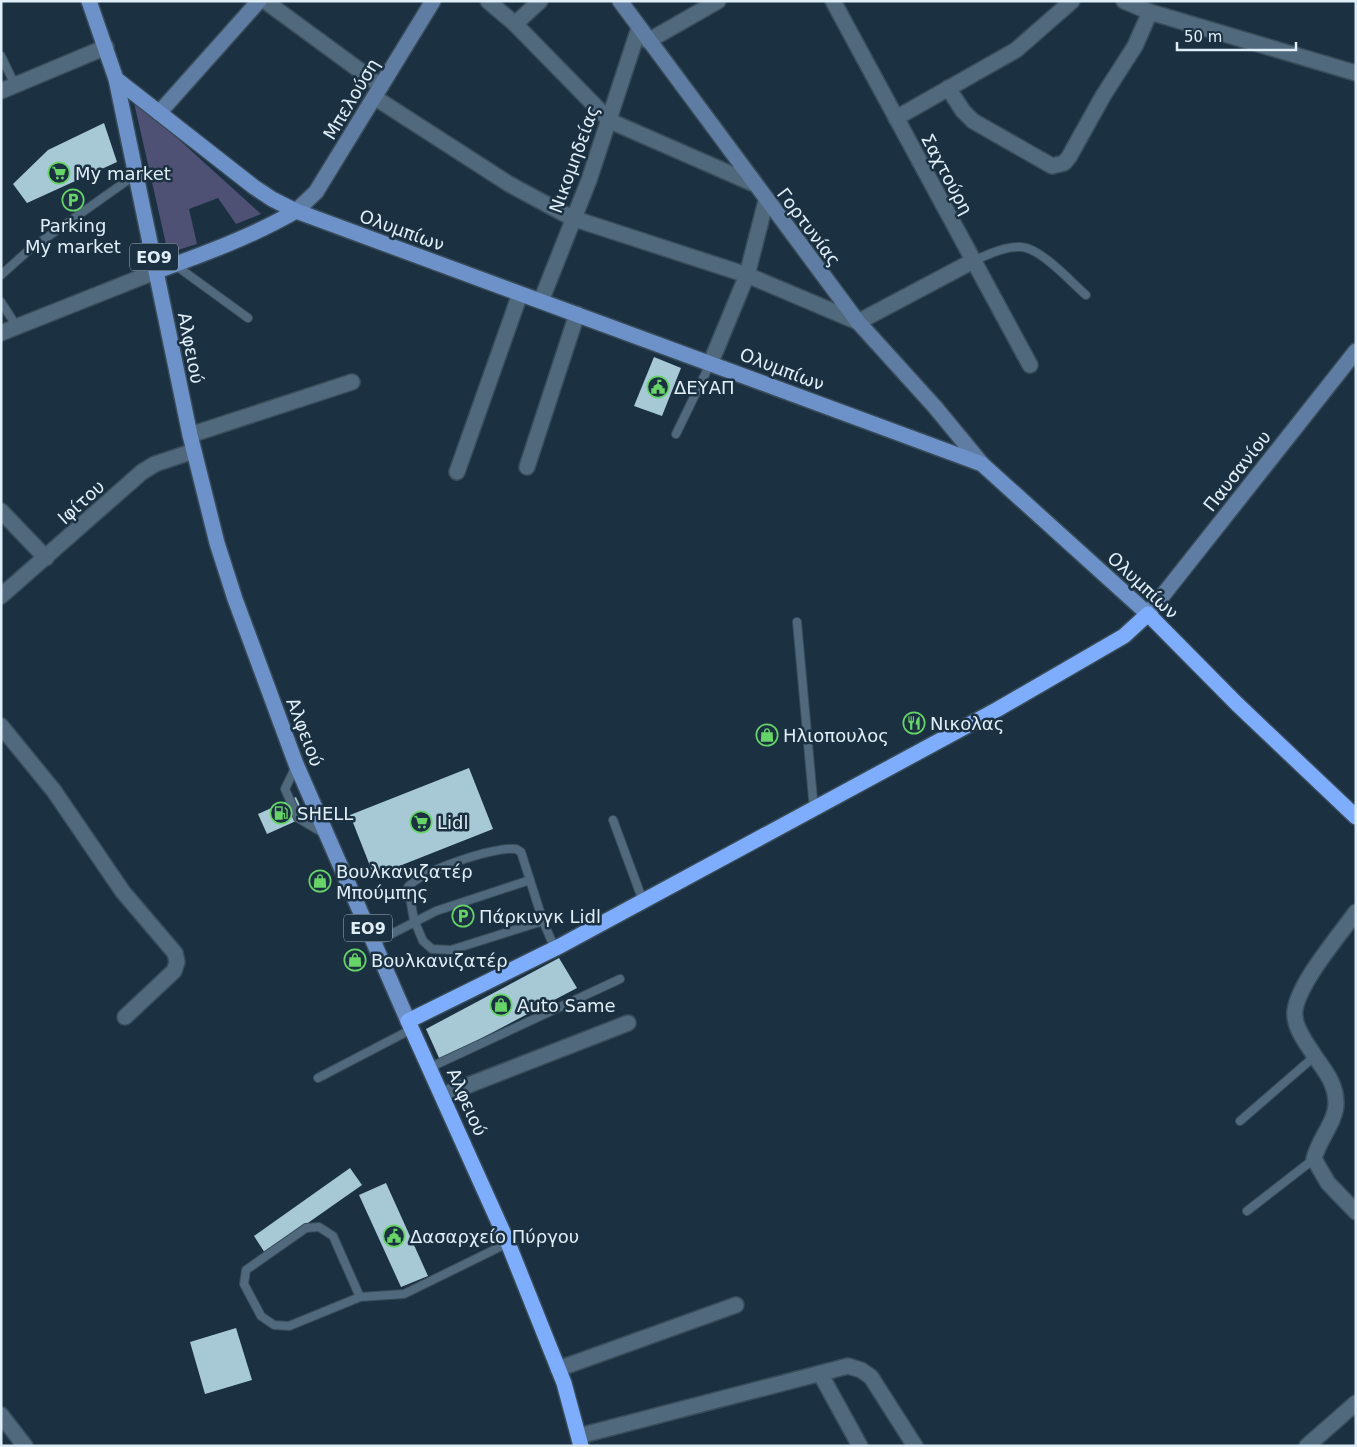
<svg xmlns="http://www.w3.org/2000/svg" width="1357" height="1447" font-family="'DejaVu Sans',sans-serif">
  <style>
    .green { fill: #4e5174 }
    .building { fill: #a7c9d6 }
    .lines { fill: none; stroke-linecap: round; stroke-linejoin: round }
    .lane-casing { stroke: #394c5a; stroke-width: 10 }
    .street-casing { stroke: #394c5a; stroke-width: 18 }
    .secondary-casing { stroke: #394c5a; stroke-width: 18 }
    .primary-casing { stroke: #394c5a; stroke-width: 18 }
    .highway-casing { stroke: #394c5a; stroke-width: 18 }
    .lane { stroke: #51697c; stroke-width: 8 }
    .street { stroke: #51697c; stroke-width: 15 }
    .secondary { stroke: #5f7da3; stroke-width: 15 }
    .primary { stroke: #6d92c9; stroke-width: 15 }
    .highway { stroke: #7fadfd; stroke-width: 15 }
    .labels { text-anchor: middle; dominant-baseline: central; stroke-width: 5; stroke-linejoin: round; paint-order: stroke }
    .shield { fill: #1b3142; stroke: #a5b5c1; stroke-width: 1 }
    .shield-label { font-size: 16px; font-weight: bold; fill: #e0eef8 }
    .street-label { font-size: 18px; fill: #e0eef8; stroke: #1b3142 }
    .poi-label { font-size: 18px; fill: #e0eef8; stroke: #1b3142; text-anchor: start }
  </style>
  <rect width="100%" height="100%" fill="#1b3142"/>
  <!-- green -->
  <path class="green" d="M133,98L261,214L236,224L218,198L189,209L197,244L168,253Z"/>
  <!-- building -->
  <g class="building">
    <path d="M104,123L117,162L27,203L13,184L48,150Z"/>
    <path d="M654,357L681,368L662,416L634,406Z"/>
    <path d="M469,768L493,829L374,876L350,815Z"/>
    <path d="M296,797L305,817L267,834L258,814Z"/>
    <path d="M559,958L577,988L440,1060L426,1029Z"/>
    <path d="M350,1168L362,1185L265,1253L254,1236Z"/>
    <path d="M386,1183L428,1276L401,1287L359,1195Z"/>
    <path d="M236,1328L252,1380L205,1394L190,1342Z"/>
  </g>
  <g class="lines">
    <!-- lane casing -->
    <g class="lane-casing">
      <g id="lane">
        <path d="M1,56L15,85"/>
        <path d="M973,261C987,255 1005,246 1021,247C1041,248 1072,283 1086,295"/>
        <path d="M175,265L248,318"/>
        <path d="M1,275L29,250L135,175"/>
        <path d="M1,302L17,327"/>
        <path d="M676,434L711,362"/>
        <path d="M797,622L814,810"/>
        <path d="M296,766L285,789L298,818L323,833"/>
        <path d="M613,820L643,901"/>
        <path d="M543,921L451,950L432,949L423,941L414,920L408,887C420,871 496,846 516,849L521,852L543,921L555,949"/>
        <path d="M374,943L436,911L530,880"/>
        <path d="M431,1067L620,979"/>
        <path d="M318,1078L412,1029"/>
        <path d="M1240,1121L1315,1056"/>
        <path d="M1247,1211L1314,1159"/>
        <path d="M360,1297L333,1236L319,1227L306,1228L246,1270L244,1284L261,1316L274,1325L289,1326L360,1297L404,1294L508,1243"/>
      </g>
    </g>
    <!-- street casing -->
    <g class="street-casing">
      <g id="street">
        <path d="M265,1L381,86"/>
        <path d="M488,1L515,24L610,121L754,184"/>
        <path d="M833,1L1030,365"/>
        <path d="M1124,1L1150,12L1356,73"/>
        <path d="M515,24L540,1"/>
        <path d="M648,41L718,1"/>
        <path d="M948,88L963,111L973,121L1052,166L1064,163L1069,157L1103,96L1135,46L1150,12"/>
        <path d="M1,91L106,47"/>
        <path d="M374,97L509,184L572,218L747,275L858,322L973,261"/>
        <path d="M896,118L1016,50L1072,1"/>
        <path d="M541,301L589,180L639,28"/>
        <path d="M1,333L157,271"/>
        <path d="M711,362L747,275L766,201"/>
        <path d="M190,435L352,382"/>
        <path d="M527,467L577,314"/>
        <path d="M457,472L520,294"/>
        <path d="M1,511L46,558"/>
        <path d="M1,596L142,472L155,464L194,451"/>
        <path d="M1,726L54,791L123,892L175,953L177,962L174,971L125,1017"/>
        <path d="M1356,912C1340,935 1291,991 1295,1017C1296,1030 1307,1044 1314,1055C1324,1070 1336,1083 1336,1103C1336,1122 1318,1140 1314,1159L1328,1183L1356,1212"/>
        <path d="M443,1095L628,1023"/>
        <path d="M558,1369L736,1305"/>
        <path d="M821,1375L860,1446"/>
        <path d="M1,1415L25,1446"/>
        <path d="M579,1436L848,1366L861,1370L871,1377L915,1446"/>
        <path d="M1307,1446L1356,1403"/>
      </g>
    </g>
    <!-- secondary casing -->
    <g class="secondary-casing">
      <g id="secondary">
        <path d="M620,1L858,322L935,407L982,464"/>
        <path d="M159,113L259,1"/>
        <path d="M296,211L316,192L433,1"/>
        <path d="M1148,614L1356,351"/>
      </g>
    </g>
    <!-- primary casing -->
    <g class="primary-casing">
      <g id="primary">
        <path d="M89,1L116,79L190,435L217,543L235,599L296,764L408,1021"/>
        <path d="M116,79L254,187L272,199L296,211L982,464L1148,614"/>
        <path d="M157,271C204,254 253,236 296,211"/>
      </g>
    </g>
    <!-- highway casing -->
    <g class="highway-casing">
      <path id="highway" d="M581,1446L564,1383L508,1243L408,1021L560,946L998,709L1124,636L1148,614L1237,704L1356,817"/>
    </g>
    <!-- lane -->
    <use href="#lane" class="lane"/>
    <!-- street -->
    <use href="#street" class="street"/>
    <!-- secondary -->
    <use href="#secondary" class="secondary"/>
    <!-- primary -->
    <use href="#primary" class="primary"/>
    <!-- highway -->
    <use href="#highway" class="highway"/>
  </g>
  <!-- icons -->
  <defs>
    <g id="supermarket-ring" transform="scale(1.125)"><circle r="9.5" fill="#1b3142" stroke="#66d466" stroke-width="1.5"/><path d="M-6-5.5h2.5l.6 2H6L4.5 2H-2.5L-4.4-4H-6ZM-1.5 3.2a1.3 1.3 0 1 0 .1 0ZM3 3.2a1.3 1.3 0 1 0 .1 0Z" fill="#66d466"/></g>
    <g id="parking-ring" transform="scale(1.125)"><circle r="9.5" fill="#1b3142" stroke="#66d466" stroke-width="1.5"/><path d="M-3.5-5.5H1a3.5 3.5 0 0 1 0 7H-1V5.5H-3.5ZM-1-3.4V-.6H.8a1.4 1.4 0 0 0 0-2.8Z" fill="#66d466"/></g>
    <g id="civic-ring" transform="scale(1.125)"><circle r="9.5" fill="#1b3142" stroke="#66d466" stroke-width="1.5"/><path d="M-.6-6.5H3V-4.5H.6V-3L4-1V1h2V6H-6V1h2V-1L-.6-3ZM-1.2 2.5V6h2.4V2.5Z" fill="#66d466"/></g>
    <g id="restaurant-ring" transform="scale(1.125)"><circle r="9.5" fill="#1b3142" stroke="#66d466" stroke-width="1.5"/><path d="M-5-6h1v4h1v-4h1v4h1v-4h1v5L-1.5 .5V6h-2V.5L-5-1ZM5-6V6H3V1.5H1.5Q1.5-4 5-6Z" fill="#66d466"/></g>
    <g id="shop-ring" transform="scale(1.125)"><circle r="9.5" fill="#1b3142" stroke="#66d466" stroke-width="1.5"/><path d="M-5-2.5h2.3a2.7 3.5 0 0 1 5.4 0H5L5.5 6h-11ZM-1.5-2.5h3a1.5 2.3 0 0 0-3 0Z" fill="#66d466"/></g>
    <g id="fuel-ring" transform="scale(1.125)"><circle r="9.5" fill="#1b3142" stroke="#66d466" stroke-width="1.5"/><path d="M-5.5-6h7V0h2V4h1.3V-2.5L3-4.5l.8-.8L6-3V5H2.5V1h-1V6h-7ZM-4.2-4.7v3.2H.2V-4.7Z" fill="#66d466"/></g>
  </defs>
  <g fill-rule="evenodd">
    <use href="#supermarket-ring" x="59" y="173"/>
    <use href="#parking-ring" x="73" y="200"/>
    <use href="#civic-ring" x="658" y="387"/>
    <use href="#restaurant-ring" x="914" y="723"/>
    <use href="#shop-ring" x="767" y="735"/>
    <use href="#fuel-ring" x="281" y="813"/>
    <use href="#supermarket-ring" x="421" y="822"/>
    <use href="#shop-ring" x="320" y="881"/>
    <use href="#parking-ring" x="463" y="916"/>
    <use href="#shop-ring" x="355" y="960"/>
    <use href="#shop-ring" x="501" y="1005"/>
    <use href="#civic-ring" x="394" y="1236"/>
  </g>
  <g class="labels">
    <!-- shield labels -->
    <g class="shield">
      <rect x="130" y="243.5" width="48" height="27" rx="4"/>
      <rect x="344" y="914.5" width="48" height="27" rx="4"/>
    </g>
    <g class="shield-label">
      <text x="154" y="257">ΕΟ9</text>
      <text x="368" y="928">ΕΟ9</text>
    </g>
    <!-- street labels -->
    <g class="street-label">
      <text transform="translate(351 99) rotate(-59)">Μπελούση</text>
      <text transform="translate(574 159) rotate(-70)">Νικομηδείας</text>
      <text transform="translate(947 174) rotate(62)">Σαχτούρη</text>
      <text transform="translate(809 227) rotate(53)">Γορτυνίας</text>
      <text transform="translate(402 230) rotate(20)">Ολυμπίων</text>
      <text transform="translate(191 348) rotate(79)">Αλφειού</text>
      <text transform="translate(782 369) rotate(21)">Ολυμπίων</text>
      <text transform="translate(1237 471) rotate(-52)">Παυσανίου</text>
      <text transform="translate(81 502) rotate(-42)">Ιφίτου</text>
      <text transform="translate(1143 585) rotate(43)">Ολυμπίων</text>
      <text transform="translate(305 732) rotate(69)">Αλφειού</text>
      <text transform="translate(467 1102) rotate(66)">Αλφειού</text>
    </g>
    <!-- poi labels -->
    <g class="poi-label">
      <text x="75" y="173">My market</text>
      <text x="73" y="225" text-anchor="middle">Parking<tspan x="73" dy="21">My market</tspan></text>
      <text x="674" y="387">ΔΕΥΑΠ</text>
      <text x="930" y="723">Νικολας</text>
      <text x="783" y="735">Ηλιοπουλος</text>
      <text x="297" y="813">SHELL</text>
      <text x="437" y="822">Lidl</text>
      <text x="336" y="871">Βουλκανιζατέρ<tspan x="336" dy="21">Μπούμπης</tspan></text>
      <text x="479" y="916">Πάρκινγκ Lidl</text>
      <text x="371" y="960">Βουλκανιζατέρ</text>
      <text x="517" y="1005">Auto Same</text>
      <text x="410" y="1236">Δασαρχείο Πύργου</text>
    </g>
  </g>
  <!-- border -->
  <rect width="1357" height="1447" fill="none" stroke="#e0eef8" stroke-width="5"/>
  <!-- scale -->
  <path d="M1177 42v8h119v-8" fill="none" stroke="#e0eef8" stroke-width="2.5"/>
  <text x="1184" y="42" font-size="15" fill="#e0eef8" stroke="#1b3142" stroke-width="4" paint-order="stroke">50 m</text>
</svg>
